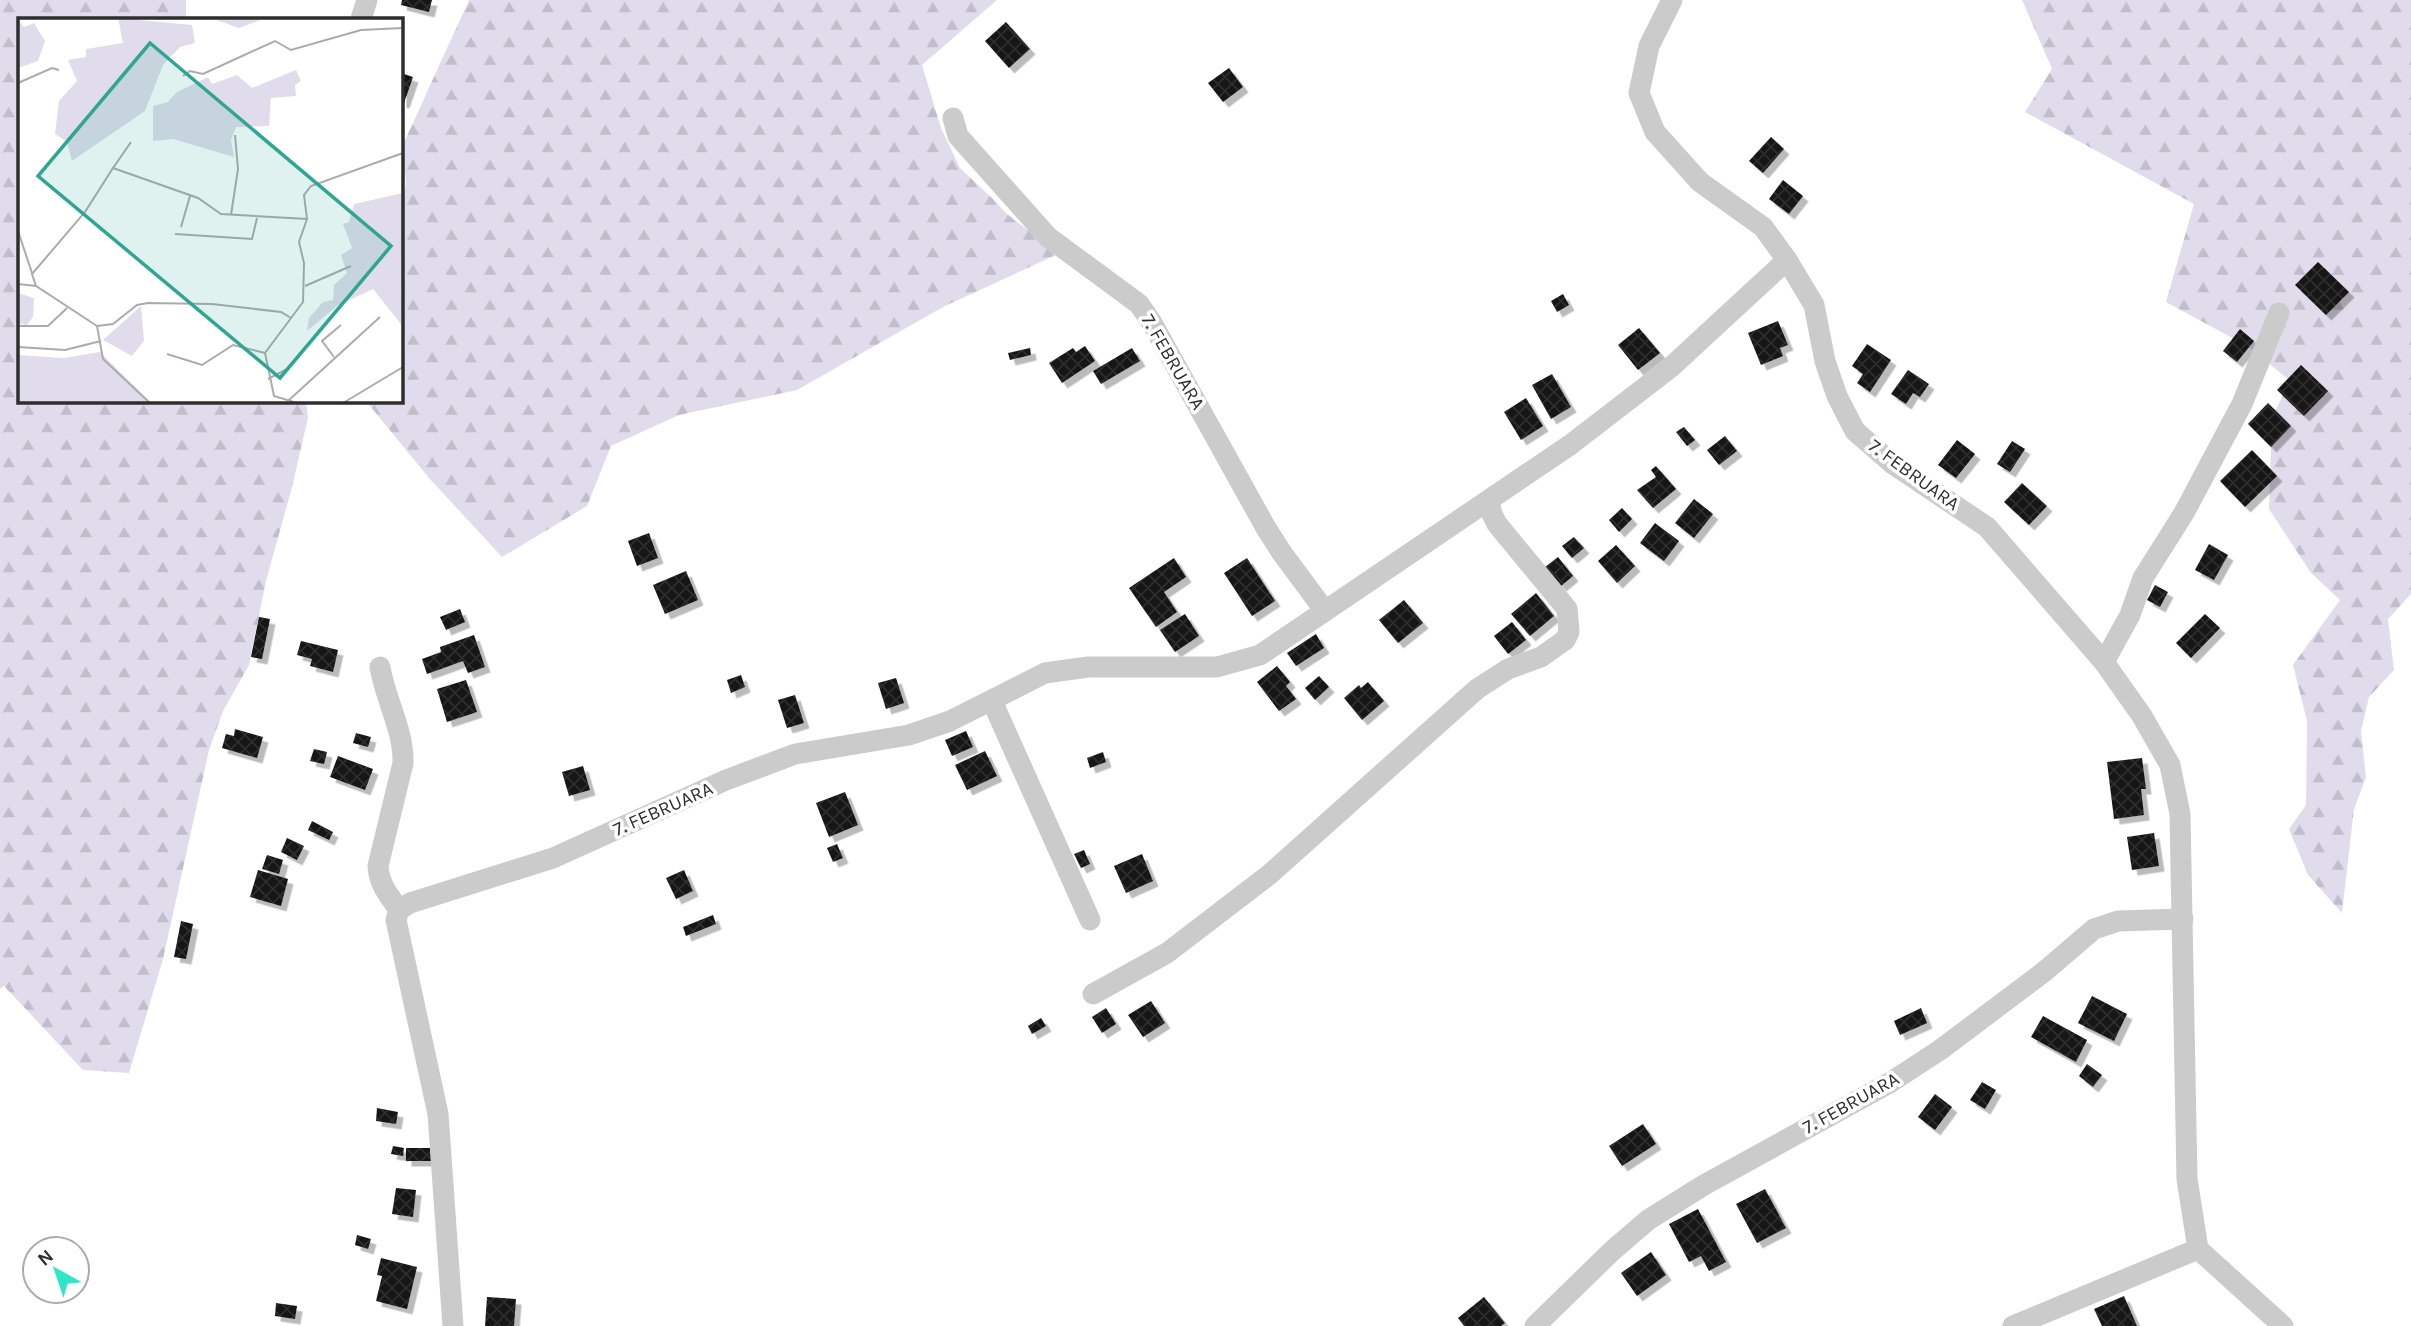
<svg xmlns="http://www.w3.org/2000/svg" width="2411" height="1326" font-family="Karla,sans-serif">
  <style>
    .forest { fill: url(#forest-firs) }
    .building { fill: url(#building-cross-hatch); filter: url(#shadow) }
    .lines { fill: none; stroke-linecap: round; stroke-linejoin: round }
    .street { stroke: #cbcbcb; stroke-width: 21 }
    .labels { text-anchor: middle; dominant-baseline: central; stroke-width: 7; stroke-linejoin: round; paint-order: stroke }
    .street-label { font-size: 19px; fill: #2e2e2e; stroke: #fff }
    .inset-road { fill: none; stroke: #ababab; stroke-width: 2 }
    .view { fill: #2fa691; fill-opacity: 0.15; stroke: #2fa691; stroke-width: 3.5 }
    .inset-edge { fill: none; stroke: #2e2e2e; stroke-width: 3.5 }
  </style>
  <defs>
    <pattern id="forest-firs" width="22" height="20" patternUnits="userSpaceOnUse" patternTransform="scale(1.75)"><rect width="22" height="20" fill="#e1dcec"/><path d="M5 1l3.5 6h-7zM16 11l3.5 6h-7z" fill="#c1bdcb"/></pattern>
    <pattern id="building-cross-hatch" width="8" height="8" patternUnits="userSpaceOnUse" patternTransform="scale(1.75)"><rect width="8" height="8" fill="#151515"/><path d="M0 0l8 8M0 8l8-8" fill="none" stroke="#2f2f2f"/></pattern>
    <filter id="shadow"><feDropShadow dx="5.5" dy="5.5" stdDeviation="0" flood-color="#0004"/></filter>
  </defs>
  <rect width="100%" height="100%" fill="#fff"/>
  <!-- forest -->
  <g class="forest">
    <path d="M0,0H186V19H19V401H306L308,418L291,491L266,581L249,665L223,711L209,750L163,959L129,1073L83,1070L4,986L0,989Z"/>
    <path d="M469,0H997L922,65L941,128L960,168L994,200L1007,214L1058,254L943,307L797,390L679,415L611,446L587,506L502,557L429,478L366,401H401V224L406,181L401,149Z"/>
    <path d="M2022,0H2411V594L2388,619L2394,670L2369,697L2361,731L2366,777L2354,809L2342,913L2308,875L2289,829L2306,805L2307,721L2293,665L2340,600L2311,573L2269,509L2272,417L2290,381L2249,347L2166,302L2194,204L2025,112L2052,69Z"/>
  </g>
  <!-- building -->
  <g class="building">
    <path d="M402,0H432L429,12L401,5Z"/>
    <path d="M1006,22L1030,49L1009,68L985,41Z"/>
    <path d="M1229,68L1243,87L1223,102L1208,83Z"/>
    <path d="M401,73L413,77L404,103L401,102Z"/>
    <path d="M1771,137L1784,149L1763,173L1749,161Z"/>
    <path d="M1783,180L1803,196L1789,214L1769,199Z"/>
    <path d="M2318,262L2349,292L2326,315L2295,285Z"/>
    <path d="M1563,294L1569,305L1557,312L1551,301Z"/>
    <path d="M1778,321L1788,345L1780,348L1783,356L1761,365L1748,333Z"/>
    <path d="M1639,328L1660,353L1638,370L1618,345Z"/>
    <path d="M2240,329L2254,341L2237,362L2223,351Z"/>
    <path d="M1867,344L1891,360L1870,392L1857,383L1863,374L1852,366Z"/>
    <path d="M1085,346L1095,361L1062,383L1049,363L1073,348L1076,352Z"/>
    <path d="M1030,348L1031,355L1010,360L1008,353Z"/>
    <path d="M1132,348L1140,361L1101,384L1093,371Z"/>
    <path d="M2301,365L2328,391L2304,416L2277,390Z"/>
    <path d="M1908,370L1929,384L1920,397L1913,393L1906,404L1891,394Z"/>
    <path d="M1552,374L1571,407L1551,419L1532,385Z"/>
    <path d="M1526,398L1543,426L1521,440L1504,412Z"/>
    <path d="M2268,403L2291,426L2271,447L2248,424Z"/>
    <path d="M1684,427L1695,440L1687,446L1676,432Z"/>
    <path d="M1725,436L1737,451L1719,465L1707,450Z"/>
    <path d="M1957,440L1975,454L1956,478L1938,465Z"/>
    <path d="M2012,441L2025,449L2010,472L1997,464Z"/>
    <path d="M2252,450L2277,476L2245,507L2220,481Z"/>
    <path d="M1656,466L1676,489L1653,508L1637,490L1656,477L1651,470Z"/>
    <path d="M2022,483L2047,506L2029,525L2004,502Z"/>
    <path d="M1694,499L1713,514L1694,538L1675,523Z"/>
    <path d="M1622,508L1632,519L1619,532L1609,520Z"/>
    <path d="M1655,523L1679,541L1664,561L1640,543Z"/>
    <path d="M649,533L658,558L637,566L628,541Z"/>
    <path d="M1574,537L1584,548L1572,558L1562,546Z"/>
    <path d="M2209,544L2228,555L2214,580L2195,570Z"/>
    <path d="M1616,545L1635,566L1617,583L1598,561Z"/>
    <path d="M1558,557L1573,576L1561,586L1545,567Z"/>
    <path d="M1174,558L1186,577L1164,592L1177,612L1156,627L1129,588Z"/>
    <path d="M1247,558L1275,601L1252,616L1224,573Z"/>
    <path d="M686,571L698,600L665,614L653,585Z"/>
    <path d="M2155,585L2168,592L2160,607L2147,600Z"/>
    <path d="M1536,593L1554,616L1530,636L1511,614Z"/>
    <path d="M1404,600L1423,623L1398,643L1379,620Z"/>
    <path d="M460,609L465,622L446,630L440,617Z"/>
    <path d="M1185,614L1199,636L1175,652L1160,630Z"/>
    <path d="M2205,614L2220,628L2191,658L2176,643Z"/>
    <path d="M259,617L270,619L262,659L251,657Z"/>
    <path d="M1512,622L1526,640L1508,654L1494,636Z"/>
    <path d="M1316,634L1324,648L1296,666L1287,653Z"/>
    <path d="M474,635L485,667L468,673L463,661L427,674L422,659L441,652L440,647Z"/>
    <path d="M301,641L338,650L333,672L310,666L312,659L297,655Z"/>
    <path d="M1277,666L1290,682L1286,686L1296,699L1279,711L1257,682Z"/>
    <path d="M741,675L745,687L731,693L727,680Z"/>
    <path d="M1319,676L1329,687L1315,700L1305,688Z"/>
    <path d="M896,678L904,703L886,709L878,683Z"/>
    <path d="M466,680L477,712L447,722L437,689Z"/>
    <path d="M1368,682L1384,701L1362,720L1344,698L1359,685L1361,688Z"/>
    <path d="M795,695L804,723L787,728L778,700Z"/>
    <path d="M235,729L263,737L257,758L222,748L226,734L234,736Z"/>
    <path d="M966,731L973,747L952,756L945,740Z"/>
    <path d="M356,733L371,737L368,747L353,743Z"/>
    <path d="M314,749L327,752L324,764L310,761Z"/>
    <path d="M985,751L997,776L967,790L955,765Z"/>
    <path d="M1103,752L1106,762L1090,768L1087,758Z"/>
    <path d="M338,756L373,769L365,790L330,777Z"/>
    <path d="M2142,758L2146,789H2141L2144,815L2114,819L2107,762Z"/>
    <path d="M583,766L590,790L569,796L562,772Z"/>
    <path d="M845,792L858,825L829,837L816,803Z"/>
    <path d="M312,821L333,832L329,840L308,830Z"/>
    <path d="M2154,833L2159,866L2132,870L2127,837Z"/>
    <path d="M287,838L304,846L297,860L281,852Z"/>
    <path d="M837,844L843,858L833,862L827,848Z"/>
    <path d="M1084,850L1090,864L1081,868L1074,854Z"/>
    <path d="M1142,854L1153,881L1126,893L1114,866Z"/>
    <path d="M267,855L283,860L279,874L262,869Z"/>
    <path d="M258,870L288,879L281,906L250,897Z"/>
    <path d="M684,870L693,891L676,899L666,878Z"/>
    <path d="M713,915L716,924L686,936L683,927Z"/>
    <path d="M181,921L193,924L186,959L174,957Z"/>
    <path d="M2092,996L2127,1014L2114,1041L2078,1023Z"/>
    <path d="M1151,1001L1165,1023L1143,1037L1128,1015Z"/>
    <path d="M1106,1008L1116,1024L1102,1033L1092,1017Z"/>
    <path d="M1921,1008L1927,1023L1900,1035L1894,1021Z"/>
    <path d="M2043,1016L2087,1040L2076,1062L2031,1037Z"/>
    <path d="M1041,1018L1046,1026L1032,1034L1028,1026Z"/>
    <path d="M2087,1064L2102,1075L2093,1087L2079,1076Z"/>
    <path d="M1982,1082L1996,1090L1985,1109L1970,1100Z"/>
    <path d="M1935,1094L1952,1107L1935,1130L1918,1117Z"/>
    <path d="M377,1108L398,1112L396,1124L376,1121Z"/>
    <path d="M1643,1124L1656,1144L1622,1166L1609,1146Z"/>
    <path d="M393,1146L404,1148L403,1156L391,1154Z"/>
    <path d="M406,1148H430L431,1161H406Z"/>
    <path d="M396,1188L416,1190L413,1217L392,1214Z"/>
    <path d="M1765,1189L1786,1228L1757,1243L1736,1204Z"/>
    <path d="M1698,1209L1726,1262L1709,1271L1701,1256L1689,1262L1669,1224Z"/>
    <path d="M357,1235L371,1239L368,1249L355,1245Z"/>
    <path d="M1651,1252L1666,1275L1637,1296L1621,1273Z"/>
    <path d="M381,1258L417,1267L407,1309L376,1301L382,1276L377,1275Z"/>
    <path d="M2124,1296L2137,1326H2102L2094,1309Z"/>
    <path d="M487,1297L516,1299L514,1326H485Z"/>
    <path d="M1484,1297L1505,1323L1501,1326H1464L1458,1318Z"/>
    <path d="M276,1303L297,1306L295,1319L275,1316Z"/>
  </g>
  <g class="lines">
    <!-- street -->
    <g class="street">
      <path d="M1672,0L1649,46L1639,93L1655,132L1700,182L1763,227L1787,260"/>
      <path d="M361,19L367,0"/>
      <path d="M953,118L958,136L1048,237L1139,304L1152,323L1266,528L1282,553L1325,611"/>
      <path d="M2104,662L2130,615L2143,578L2184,513L2242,404L2279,313"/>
      <path d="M380,667C385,699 404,730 403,763L378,866C379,885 389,895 399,910"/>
      <path d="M992,701L1090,920"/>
      <path d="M1093,994L1167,953L1270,874L1477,689L1508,669L1541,657L1565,640L1569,632L1567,609L1497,524L1492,514L1489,501"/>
      <path d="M453,1326L438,1114L396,920L399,910L410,903L553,858L726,780L795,754L909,735L950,721L1045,673L1088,667H1217L1260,655L1570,445L1670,368L1787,260L1814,305L1825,361L1837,396L1855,431L1893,464L1987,527L2104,662L2142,716L2170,765L2180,814L2187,1179L2198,1249L2283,1326"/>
      <path d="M1535,1326L1612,1251L1648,1220L1704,1185L1891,1082L1940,1050L2045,971L2094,929L2118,921L2183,919"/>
      <path d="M2013,1326L2198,1249"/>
    </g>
  </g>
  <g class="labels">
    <!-- street labels -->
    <g class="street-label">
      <text transform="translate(1173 362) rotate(60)">7. FEBRUARA</text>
      <text transform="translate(1914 475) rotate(36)">7. FEBRUARA</text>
      <text transform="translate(663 809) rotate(-24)">7. FEBRUARA</text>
      <text transform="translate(1851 1103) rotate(-29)">7. FEBRUARA</text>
    </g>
  </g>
  <!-- overview -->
  <g transform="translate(18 18)">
    <rect width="385" height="385" fill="#fff"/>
    <path d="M100,0L174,7L177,25L162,29L145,47L127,93L54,143L49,124L37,116L41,83L59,63L50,42L68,39V31L105,25ZM193,0H229L243,2L221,10ZM0,2L6,9L16,5L27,23L20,43L0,50ZM278,52L283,63L277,67L278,78L253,80L251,108L218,109L213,122L216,139L155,121L135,123V88L150,84L159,74L190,59L194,66L219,57L234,70ZM385,175L383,306L355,271L319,288L289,313L291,300L305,284L315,282L316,267L329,255L323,237L334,230L325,206L331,204L336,186ZM82,334L133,385H0V337L45,340Z" fill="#e1dcec"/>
    <path d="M0,275L16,280L15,299L9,307L0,305ZM123,288L126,323L114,338L85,322Z" fill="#e1dcec"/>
    <path class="inset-road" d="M165,58L172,53L185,56L257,23L273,32L343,12L385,10M0,65L34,50L41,52M95,150L113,124M213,197L220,151L217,117M289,201L286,177L293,168L385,135M163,209L172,178M0,213L14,255M157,216L234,221L239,200M0,266L18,268L79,308L85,341L132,385M18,268L14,256L67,194L95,150L180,180L203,196L289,201L281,224L286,245L285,284L247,335L256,378L279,385M287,268L333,248M0,308H30L49,290M79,308L95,306L119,287L130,285L194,286L263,294L273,300M0,329L47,332L83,323M149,336L184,347L215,327L247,335M316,339L304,323L323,307M250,361L271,350M271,382L362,299M325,385L385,349"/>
    <path class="view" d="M132,25L373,228L262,360L20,158Z"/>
    <rect width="385" height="385" class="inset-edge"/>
  </g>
  <!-- north arrow -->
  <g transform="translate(56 1270) rotate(320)"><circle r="33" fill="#ffffff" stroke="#ababab" stroke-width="2"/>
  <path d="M0-5L12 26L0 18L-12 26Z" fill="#2fe6c7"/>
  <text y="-10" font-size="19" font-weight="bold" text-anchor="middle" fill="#2e2e2e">N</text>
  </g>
</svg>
